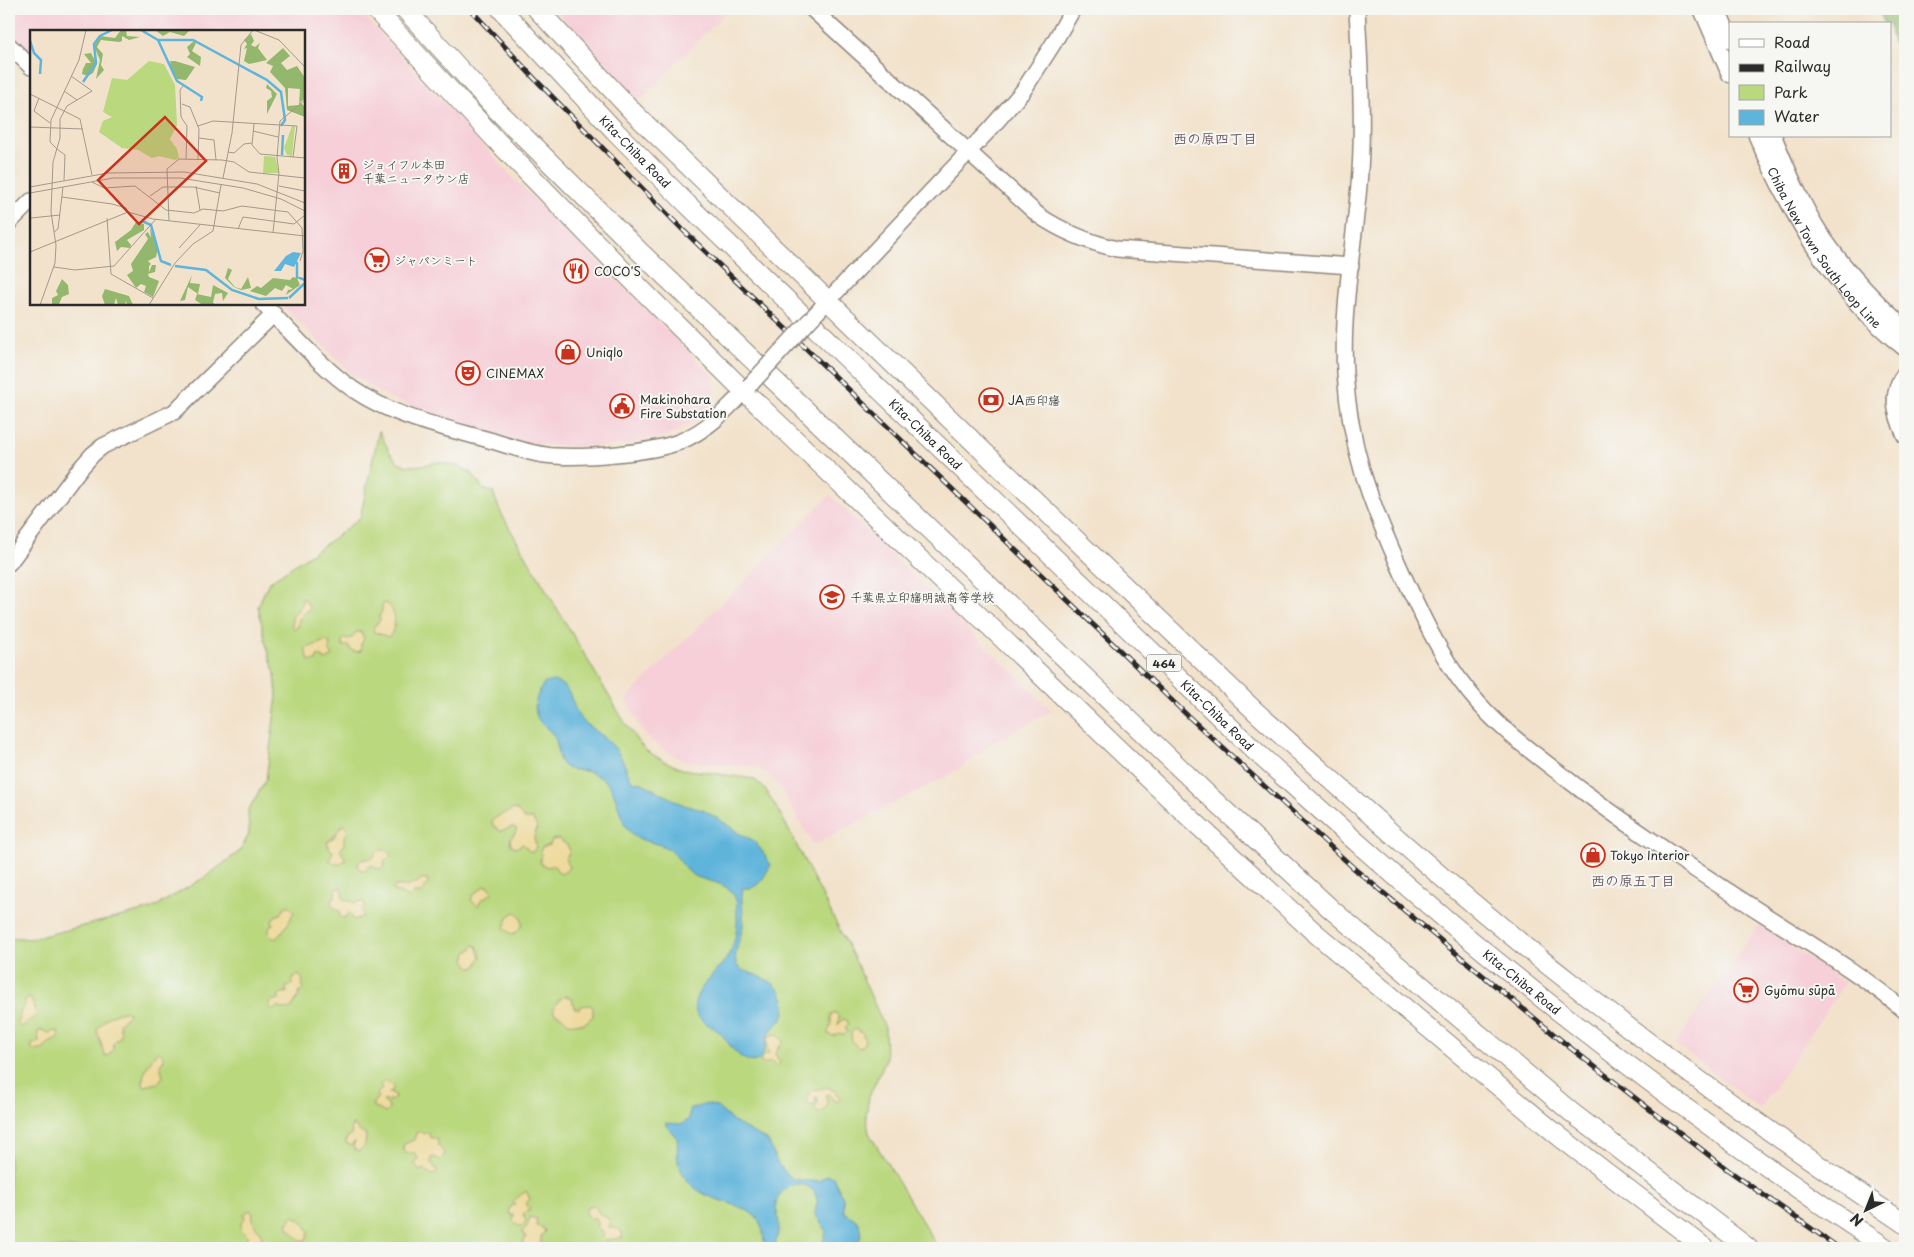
<svg xmlns="http://www.w3.org/2000/svg" width="1914" height="1257" font-family="'Playpen Sans','Klee One',sans-serif">
  <style>
    .built { fill: #f6cfd8 }
    .green { fill: #bad87e; stroke: #728254 }
    .forest { fill: #93b86d; stroke: #5f724c }
    .sand { fill: #eeda9e; stroke: #8c8264 }
    .water { fill: #5fb4db; stroke: #457083 }
    .lines { fill: none; stroke-linecap: round; stroke-linejoin: round }
    .tertiary-casing { stroke: #8e867b; stroke-width: 18 }
    .secondary-casing { stroke: #8e867b; stroke-width: 19 }
    .trunk-casing { stroke: #8e867b; stroke-width: 21 }
    .tertiary { stroke: #fff; stroke-width: 15 }
    .secondary { stroke: #fff; stroke-width: 16 }
    .trunk { stroke: #fff; stroke-width: 19 }
    .rail-casing { stroke: #2b2b2b; stroke-width: 5 }
    .rail { stroke: #f6f6f2; stroke-width: 3; stroke-dasharray: 9; stroke-linecap: butt }
    .tertiary-bridge-casing { stroke: #8e867b; stroke-width: 18; stroke-linecap: butt }
    .tertiary-bridge { stroke: #fff; stroke-width: 15 }
    .labels { text-anchor: middle; dominant-baseline: central; stroke-width: 4; stroke-linejoin: round; paint-order: stroke }
    .shield { fill: #f6f6f2; stroke: #686867; stroke-width: 1 }
    .shield-label { font-size: 11px; font-weight: bold; fill: #2b2b2b }
    .street-label { font-size: 12px; fill: #2b2b2b; stroke: #f6f6f2 }
    .poi-label { font-size: 12px; fill: #2b2b2b; stroke: #f6f6f2; text-anchor: start }
    .neighbourhood-label { font-size: 14px; font-weight: bold; fill: #6b5a61; stroke: #f6f6f2 }
    .inset-river { fill: none; stroke: #5fb4db; stroke-width: 2.5 }
    .inset-road { fill: none; stroke: #a2998b; stroke-width: 1 }
    .view { fill: #c8321e; fill-opacity: 0.15; stroke: #c8321e; stroke-width: 2.5 }
    .inset-edge { fill: none; stroke: #2b2b2b; stroke-width: 2.5 }
  </style>
  <rect width="100%" height="100%" fill="#f6f6f2"/>
  <filter id="ink" filterUnits="userSpaceOnUse"><feTurbulence type="fractalNoise" baseFrequency=".02" numOctaves="2"/><feDisplacementMap in="SourceGraphic" scale="10" xChannelSelector="R" yChannelSelector="G"/><feConvolveMatrix kernelMatrix="1 2 1 2 8 2 1 2 1" color-interpolation-filters="sRGB"/></filter>
  <filter id="wash" filterUnits="userSpaceOnUse"><feTurbulence type="fractalNoise" baseFrequency=".0096" numOctaves="4" result="noise"/><feDisplacementMap in="SourceGraphic" scale="20" xChannelSelector="R" yChannelSelector="G"/><feGaussianBlur stdDeviation="1.12" result="paint"/><feColorMatrix in="noise" values="0 0 0 0 0 0 0 0 0 0 0 0 0 0 0 0 0 1.4 0 .05"/><feComposite in="paint" operator="in"/></filter>
  <g filter="url(#wash)">
    <rect width="100%" height="100%" fill="#f2e2cb"/>
    <!-- built -->
    <g class="built">
      <path d="M9,9H358L512,177L714,377V406L701,418L665,437L626,445L572,447L520,442L390,398L351,374L281,304H304V31H31V53L9,31Z"/>
      <path d="M555,9H729L639,101Z"/>
      <path d="M830,495L1052,711L994,742L953,773L813,845L781,789L769,774L757,767L684,761L654,743L643,732L626,699Z"/>
      <path d="M1759,925L1845,983L1760,1109L1675,1043Z"/>
    </g>
    <!-- green -->
    <path class="green" d="M379,431L389,451L398,462L408,466L424,465L438,462L459,466L472,473L483,489L493,492L500,511L510,529L625,723L638,742L648,752L664,761L682,769L754,779L765,789L781,815L855,960L885,1028L886,1059L869,1097L866,1116L869,1133L938,1248H9V937L31,939L151,909L207,876L240,851L249,834L248,810L266,780L277,696L275,674L266,644L258,606L269,582L330,541L360,518Z"/>
    <!-- forest -->
    <path class="forest" d="M1878,9H1905V58C1894,50 1890,37 1890,24H1885Z"/>
    <!-- sand -->
    <g class="sand">
      <path d="M304,598L310,608L299,619L298,627L294,629L292,626V617L301,606L302,599Z"/>
      <path d="M384,603C397,606 397,629 389,637L374,632L373,628L380,620L379,616L382,611V607Z"/>
      <path d="M356,632H361L364,639L361,644V651L356,652L351,650L349,646H343L342,641L344,639L352,638Z"/>
      <path d="M325,641L330,643L329,650L333,656L326,660L318,655L316,661H309L305,649Z"/>
      <path d="M513,809L517,810L524,819H533L537,827L534,837L536,847L533,852L529,851L523,844L516,848L511,845L510,839L516,832V828L513,827L500,831L493,825L492,821C497,815 506,814 513,809Z"/>
      <path d="M342,825L345,826L349,832L344,836V845L340,849L346,860L340,864H335L330,860L333,851L329,848L327,842L333,838Z"/>
      <path d="M558,839L567,845L570,851L566,858L569,868L562,874L558,872L554,865L548,867L541,864L540,860L542,855L540,852L542,847L550,845L552,840Z"/>
      <path d="M379,850H387L391,855L384,862V867L378,869L371,865L364,871L358,868V864L361,860L372,858Z"/>
      <path d="M420,879L427,880L428,883L422,893H414L409,898L393,890L395,886H408L418,882Z"/>
      <path d="M484,886H489L492,891L491,894L481,900L478,906L471,900L473,895Z"/>
      <path d="M341,887L343,891V898L355,903L361,901L364,902L365,905L362,910L364,916L354,920L349,913L345,918L339,917L340,911C334,909 331,905 331,900L335,897V890Z"/>
      <path d="M286,906H289L294,911C291,919 282,936 274,939L269,934V928L273,924L272,921L275,916L281,914Z"/>
      <path d="M515,912C520,914 523,921 522,926L515,933L511,934L504,928L509,916Z"/>
      <path d="M474,945L477,946L481,957L476,967H470L465,960L467,952L471,950Z"/>
      <path d="M299,975L303,980L302,985L303,989L299,992V996L291,1008L282,1009L278,1006L273,1010L270,1008L269,1003L271,1001L280,999L278,996L281,993H287L286,987L292,985V979Z"/>
      <path d="M564,996L572,998L574,1008L579,1009L581,1006L590,1005L593,1007V1016L585,1023L580,1024L568,1023L561,1016L554,1013C552,1008 559,999 564,996Z"/>
      <path d="M28,998L32,1000L34,1009L37,1013V1015L21,1027L17,1023C20,1016 23,1002 28,998Z"/>
      <path d="M123,1011H128L129,1015L119,1023L121,1035L113,1044V1050L109,1055L105,1056L97,1031C103,1019 111,1014 123,1011Z"/>
      <path d="M836,1013L839,1017L838,1025L843,1019L848,1021V1024L845,1028L847,1032L844,1035L839,1033L833,1036L828,1034V1032L831,1025V1015Z"/>
      <path d="M855,1029L862,1033L865,1040L862,1047L858,1048L852,1041L851,1033Z"/>
      <path d="M41,1030L49,1033L55,1031L58,1032L59,1038L49,1043L43,1050H32V1044L39,1042L38,1032Z"/>
      <path d="M774,1034L779,1036L783,1041L775,1054L780,1063L776,1067L771,1061L764,1064L760,1062C760,1057 765,1055 769,1053L767,1047L768,1037Z"/>
      <path d="M158,1051L163,1056L164,1060L160,1065L163,1076L158,1083L145,1086L143,1085C141,1075 151,1058 158,1051Z"/>
      <path d="M383,1082H387L394,1086L392,1091L389,1093L394,1094L395,1097L393,1100L383,1101L388,1105L389,1109L385,1113L373,1106V1103L378,1097L377,1094L382,1089L380,1085Z"/>
      <path d="M827,1087L836,1092L840,1099L837,1102L834,1101L828,1094L825,1095L828,1105L822,1112L818,1113L814,1109L818,1104V1097H815L816,1103L812,1106L807,1102C807,1088 817,1091 827,1087Z"/>
      <path d="M352,1125L355,1126L358,1130L366,1135L365,1145L359,1151L355,1150L353,1147L355,1141L351,1146L346,1143V1139L352,1134L351,1128Z"/>
      <path d="M420,1131L423,1134L429,1132L430,1137L438,1140V1145L445,1154L441,1160L434,1157L431,1158V1163L437,1170L435,1174L431,1175L425,1169L419,1171L415,1164L418,1158L415,1153H406L403,1149L404,1144L414,1140L416,1133Z"/>
      <path d="M526,1191L530,1199L526,1203L530,1210L523,1214L526,1221L522,1226H519L513,1221L514,1215H511L509,1211L511,1206L515,1205L513,1201Z"/>
      <path d="M594,1205L600,1214L608,1218L610,1222L609,1227L618,1229L622,1232V1238L605,1240L603,1238V1231L597,1229V1221L594,1217L591,1219L585,1214L587,1208Z"/>
      <path d="M250,1210C254,1214 252,1216 253,1221C255,1229 261,1229 262,1239L258,1244L247,1242V1235L241,1229V1222L245,1218L244,1214Z"/>
      <path d="M292,1216C300,1218 305,1224 309,1232L306,1240H300C298,1238 288,1228 287,1226Z"/>
      <path d="M530,1217L537,1219L536,1226L542,1227L545,1231L541,1236V1245H534L530,1248H527L523,1244L526,1237L522,1231L527,1227Z"/>
    </g>
    <!-- water -->
    <g class="water">
      <path d="M553,681C575,687 569,704 581,719C589,727 599,733 608,741C620,751 625,767 632,781L642,783L684,805L703,810L719,819L740,834L753,840L762,851L771,865C763,878 759,890 743,888C740,901 744,912 743,924C742,938 729,958 740,969C757,976 779,980 784,1000C785,1005 786,1010 784,1015C781,1022 774,1026 770,1032C766,1038 766,1047 763,1054C755,1071 738,1056 731,1047C727,1042 724,1036 719,1032C711,1025 697,1021 695,1009C691,993 717,972 726,959C735,946 738,928 737,912C737,906 737,899 733,894C725,881 705,882 693,875C682,868 678,854 667,848C657,842 645,843 635,836C617,824 621,799 608,784C600,775 589,771 578,770C575,770 570,770 567,768C556,763 559,750 556,741C554,733 547,729 542,724C530,712 536,695 544,683Z"/>
      <path d="M707,1104L717,1107L734,1122L768,1141L778,1164L792,1179L808,1181H819L828,1175L833,1177L843,1198L844,1212C848,1216 851,1216 855,1219C863,1225 862,1236 858,1243L851,1246L844,1243L832,1247C818,1241 825,1241 826,1230L815,1214C815,1209 818,1204 817,1199C812,1178 785,1182 778,1198C774,1205 777,1210 778,1217C781,1227 776,1238 775,1248H765C763,1241 764,1232 761,1225C748,1195 694,1210 679,1165C676,1157 678,1146 677,1138L666,1126L665,1123L682,1124L689,1119L690,1109Z"/>
    </g>
  </g>
  <g filter="url(#ink)">
    <g class="lines">
      <!-- tertiary casing -->
      <g class="tertiary-casing">
        <g id="tertiary">
          <path d="M812,9L1038,215C1063,232 1088,242 1117,249L1351,266"/>
          <path d="M1357,9C1360,68 1364,126 1359,185C1354,245 1341,313 1345,373C1350,447 1369,499 1399,566C1419,610 1439,655 1469,692C1496,726 1529,750 1563,776C1631,829 1703,875 1776,922C1820,950 1865,977 1905,1011"/>
          <path d="M9,45L31,67"/>
          <path d="M9,223L31,201"/>
          <path d="M263,304C291,332 322,368 354,390C394,417 443,427 489,440C510,446 533,455 555,456C586,458 650,453 679,442C709,430 728,408 749,386"/>
          <path d="M821,308L990,129L1023,91L1053,44L1073,9"/>
          <path d="M1905,373C1889,394 1895,413 1905,436"/>
          <path d="M9,563L78,471L93,454L103,446L174,412L274,314"/>
        </g>
      </g>
      <!-- secondary casing -->
      <g class="secondary-casing">
        <g id="secondary">
          <path d="M1702,9L1730,74"/>
          <path d="M1717,9L1730,39"/>
          <path id="s1" d="M1757,136C1793,218 1834,292 1905,348"/>
          <path d="M1773,136C1787,169 1800,202 1819,232C1843,269 1873,300 1905,329"/>
        </g>
      </g>
      <!-- trunk casing -->
      <g class="trunk-casing">
        <g id="trunk">
          <path d="M375,9L496,140L632,280L744,391L1188,816L1314,932L1461,1055L1560,1137L1705,1248"/>
          <path d="M405,9L496,109L640,252L1207,794L1332,910L1571,1112L1748,1248"/>
          <path id="s2" d="M501,9L615,131L687,204L1254,750C1326,815 1398,880 1473,942C1605,1051 1743,1154 1886,1248"/>
          <path d="M537,9L634,113L984,452L1256,712C1359,805 1462,898 1571,983C1679,1068 1791,1148 1905,1224"/>
        </g>
      </g>
      <!-- tertiary -->
      <use href="#tertiary" class="tertiary"/>
      <!-- secondary -->
      <use href="#secondary" class="secondary"/>
      <!-- trunk -->
      <use href="#trunk" class="trunk"/>
      <!-- rail casing -->
      <g class="rail-casing">
        <path id="rail" d="M470,9L533,77L683,230L1188,716L1357,871L1568,1046L1728,1170L1839,1248"/>
      </g>
      <!-- rail -->
      <use href="#rail" class="rail"/>
      <!-- tertiary-bridge casing -->
      <g class="tertiary-bridge-casing">
        <path id="tertiary-bridge" d="M749,386L821,308"/>
      </g>
      <!-- tertiary-bridge -->
      <use href="#tertiary-bridge" class="tertiary-bridge"/>
    </g>
  </g>
  <!-- icons -->
  <defs>
    <g id="building-ring" transform="scale(1.25)"><circle r="9.5" fill="#f6f6f2" stroke="#c8321e" stroke-width="1.5"/><path d="M-4-6H4V6H1V3H-1V6H-4ZM-2.5-4.3h1.7v1.8h-1.7ZM.8-4.3h1.7v1.8H.8ZM-2.5-1h1.7V.8h-1.7ZM.8-1h1.7V.8H.8Z" fill="#c8321e"/></g>
    <g id="supermarket-ring" transform="scale(1.25)"><circle r="9.5" fill="#f6f6f2" stroke="#c8321e" stroke-width="1.5"/><path d="M-6-5.5h2.5l.6 2H6L4.5 2H-2.5L-4.4-4H-6ZM-1.5 3.2a1.3 1.3 0 1 0 .1 0ZM3 3.2a1.3 1.3 0 1 0 .1 0Z" fill="#c8321e"/></g>
    <g id="restaurant-ring" transform="scale(1.25)"><circle r="9.5" fill="#f6f6f2" stroke="#c8321e" stroke-width="1.5"/><path d="M-5-6h1v4h1v-4h1v4h1v-4h1v5L-1.5 .5V6h-2V.5L-5-1ZM5-6V6H3V1.5H1.5Q1.5-4 5-6Z" fill="#c8321e"/></g>
    <g id="shop-ring" transform="scale(1.25)"><circle r="9.5" fill="#f6f6f2" stroke="#c8321e" stroke-width="1.5"/><path d="M-5-2.5h2.3a2.7 3.5 0 0 1 5.4 0H5L5.5 6h-11ZM-1.5-2.5h3a1.5 2.3 0 0 0-3 0Z" fill="#c8321e"/></g>
    <g id="theatre-ring" transform="scale(1.25)"><circle r="9.5" fill="#f6f6f2" stroke="#c8321e" stroke-width="1.5"/><path d="M-5-5.5Q0-4 5-5.5V0Q5 5 0 6Q-5 5-5 0ZM-3.3-2.5H-1v1.5H-3.3ZM1-2.5H3.3v1.5H1ZM-2.8 1Q0 5.5 2.8 1Z" fill="#c8321e"/></g>
    <g id="bank-ring" transform="scale(1.25)"><circle r="9.5" fill="#f6f6f2" stroke="#c8321e" stroke-width="1.5"/><path d="M-6-4H6V4H-6ZM0-2.3a2.3 2.3 0 1 0 0 4.6a2.3 2.3 0 1 0 0-4.6Z" fill="#c8321e"/></g>
    <g id="civic-ring" transform="scale(1.25)"><circle r="9.5" fill="#f6f6f2" stroke="#c8321e" stroke-width="1.5"/><path d="M-.6-6.5H3V-4.5H.6V-3L4-1V1h2V6H-6V1h2V-1L-.6-3ZM-1.2 2.5V6h2.4V2.5Z" fill="#c8321e"/></g>
    <g id="school-ring" transform="scale(1.25)"><circle r="9.5" fill="#f6f6f2" stroke="#c8321e" stroke-width="1.5"/><path d="M0-5L7-2L0 1L-7-2ZM-4 1L0 2.5L4 1V4Q0 6-4 4Z" fill="#c8321e"/></g>
  </defs>
  <g fill-rule="evenodd">
    <use href="#building-ring" x="344" y="171"/>
    <use href="#supermarket-ring" x="377" y="260"/>
    <use href="#restaurant-ring" x="576" y="271"/>
    <use href="#shop-ring" x="568" y="352"/>
    <use href="#theatre-ring" x="468" y="373"/>
    <use href="#bank-ring" x="991" y="400"/>
    <use href="#civic-ring" x="622" y="406"/>
    <use href="#school-ring" x="832" y="597"/>
    <use href="#shop-ring" x="1593" y="855"/>
    <use href="#supermarket-ring" x="1746" y="990"/>
  </g>
  <g class="labels">
    <!-- shield labels -->
    <rect class="shield" x="1146.5" y="654.5" width="35" height="17" rx="4"/>
    <g class="shield-label">
      <text x="1164" y="663">464</text>
    </g>
    <!-- street labels -->
    <g class="street-label">
      <text stroke="none"><textPath href="#s2" startOffset="196">Kita-Chiba Road</textPath></text>
      <text stroke="none"><textPath href="#s1" startOffset="131">Chiba New Town South Loop Line</textPath></text>
      <text stroke="none"><textPath href="#s2" startOffset="601">Kita-Chiba Road</textPath></text>
      <text stroke="none"><textPath href="#s2" startOffset="1006">Kita-Chiba Road</textPath></text>
      <text stroke="none"><textPath href="#s2" startOffset="1411">Kita-Chiba Road</textPath></text>
    </g>
    <!-- poi labels -->
    <g class="poi-label">
      <text x="362" y="164">ジョイフル本田<tspan x="362" dy="14">千葉ニュータウン店</tspan></text>
      <text x="394" y="260">ジャパンミート</text>
      <text x="594" y="271">COCO'S</text>
      <text x="586" y="352">Uniqlo</text>
      <text x="486" y="373">CINEMAX</text>
      <text x="640" y="399">Makinohara<tspan x="640" dy="14">Fire Substation</tspan></text>
      <text x="1008" y="400">JA西印旛</text>
      <text x="850" y="597">千葉県立印旛明誠高等学校</text>
      <text x="1610" y="855">Tokyo Interior</text>
      <text x="1764" y="990">Gyōmu sūpā</text>
    </g>
    <!-- neighbourhood labels -->
    <g class="neighbourhood-label">
      <text x="1215" y="138">西の原四丁目</text>
      <text x="1633" y="880">西の原五丁目</text>
    </g>
  </g>
  <!-- overview -->
  <g transform="translate(30 30)">
    <rect width="275" height="275" fill="#f2e2cb"/>
    <path d="M119,31L134,34L145,55L147,95L140,109L147,119L149,128L145,130L129,126L122,128L108,120L92,118L69,102L73,91L82,87L73,82L82,48L97,50ZM262,96H265L262,126L257,125L254,118ZM234,126L245,127L249,143H233Z" fill="#bad87e"/>
    <path d="M91,0H96L97,6L110,7L99,10L92,6V11L89,12L71,10L67,17L73,24L71,35L74,40L66,49L70,30L64,16L70,6L85,8ZM125,0L152,1L160,0L154,6L140,2L133,6ZM221,4L224,11L221,15L225,17L230,13L228,18L237,30L219,34L214,31L217,18L214,19L217,14L214,10ZM164,11L166,13L162,21L171,27L170,36L157,27L160,24L157,17ZM253,18L260,26L251,33L257,40L267,36L275,48V69L270,72L275,77V87L257,80L255,58L240,42L243,36L236,33ZM258,58L270,59L269,75L258,76ZM61,23L67,34L63,43L58,46L52,44L53,39L56,33H61L54,24ZM145,31L165,37L156,50L147,49L141,38L140,31ZM237,54L247,64L237,84V71L242,67L241,61L236,58ZM106,192L114,194V200L97,210L101,215L100,218L91,217L87,221L85,212L101,200ZM120,198L128,218L126,227L118,231L121,234L119,236V242L122,235H126L125,242L118,244L119,247L129,251L123,267L114,262L116,256L111,254L106,258L97,245L103,241L101,234L118,209L115,204L118,202L121,208ZM198,238L202,240L198,249L205,257L211,259L218,247L221,258L211,260L204,257L195,248ZM162,245L160,253L170,254L168,264L158,257L155,270L150,271ZM263,247L267,248L270,255L256,265L258,260L263,259L256,255L252,261L245,258L236,266L220,261L227,256L231,258L243,248L260,250ZM32,249L38,255L39,264L32,267L29,274L22,275V268L28,265L26,261ZM183,255L198,263L193,271L192,263L185,264L183,273L187,275H173L165,270L167,264L181,267ZM75,259L99,266L103,275H97L96,271L95,275H88L86,268L84,275H75L72,266Z" fill="#93b86d" fill-rule="evenodd"/>
    <path d="M263,222L271,223L264,237L255,234L251,241H244L256,226Z" fill="#5fb4db"/>
    <path class="inset-river" d="M111,0L128,10H163L237,50L251,62L255,90L251,96M128,10L147,51L172,67L171,71M0,11L4,23L11,30L10,44M53,52L66,33L64,14L70,6L82,0M252,125L253,105M112,191L121,195L131,231L141,235M263,230L267,233V247L275,250M145,236L176,240L202,260L229,269L258,268M259,268L275,253"/>
    <path class="inset-road" d="M224,0L249,10L275,37M41,46L62,61M153,56L150,60L151,87L157,96L156,129M34,61L47,70M0,64L50,89L62,145M9,68L4,81L20,93M152,74L160,77L169,99L168,129M224,94L222,115L230,124L275,128M168,96L183,91L267,96L263,127M0,97L53,99M223,101L248,107M169,108L184,110L186,130M27,119L35,125L34,150M27,119L20,112L21,90L49,30L56,0M198,122L204,123L214,114L222,113M193,148L202,103L211,15L223,0M62,152L74,158L105,156L136,180L164,183L173,179L193,181L212,176L258,182L272,198L273,221L270,231M166,156L170,180M249,156L275,161M0,157L78,143L154,142L227,154L275,173M0,163L83,148H150L213,158L251,169L275,181M120,166L133,157H163L190,163M32,167L82,174L96,178L97,182M1,188L30,185M77,188L81,244L123,268M139,191L137,139L149,129L192,130L204,132L219,142L275,148M208,199L213,187L264,194L275,185M24,202L28,199L33,157M243,203L249,143L247,128L250,91L275,70M149,218L170,195M0,222L98,182L123,189L275,206M24,237L45,240L84,236L126,189M10,275L25,233L26,215L21,182L23,132L30,108V89L37,76L62,61M119,275L145,233L163,214L183,201L191,155"/>
    <path class="view" d="M135,87L176,131L109,194L68,150Z"/>
    <rect width="275" height="275" class="inset-edge"/>
  </g>
  <!-- margin -->
  <rect width="1914" height="1257" fill="none" stroke="#f6f6f2" stroke-width="30"/>
  <!-- legend -->
  <rect x="1729" y="22" width="162" height="115" fill="#f6f6f2" stroke="#a5a5a2"/>
  <rect x="1739" y="39" width="25" height="8" fill="#ffffff" stroke="#a5a5a2"/>
  <text x="1774" y="48" font-size="15" fill="#2b2b2b">Road</text>
  <rect x="1739" y="64" width="25" height="8" fill="#2b2b2b" stroke="#a5a5a2"/>
  <text x="1774" y="72" font-size="15" fill="#2b2b2b">Railway</text>
  <rect x="1739" y="85" width="25" height="15" fill="#bad87e" stroke="#a5a5a2"/>
  <text x="1774" y="98" font-size="15" fill="#2b2b2b">Park</text>
  <rect x="1739" y="110" width="25" height="15" fill="#5fb4db" stroke="#a5a5a2"/>
  <text x="1774" y="122" font-size="15" fill="#2b2b2b">Water</text>
  <!-- north arrow -->
  <g transform="translate(1866 1210) rotate(223)" stroke="#f6f6f2" stroke-width="4" paint-order="stroke">
  <path d="M0-4L9 19L0 12L-9 19Z" fill="#2b2b2b"/>
  <text y="-8" font-size="14" font-weight="bold" text-anchor="middle" fill="#2b2b2b">N</text>
  </g>
</svg>
